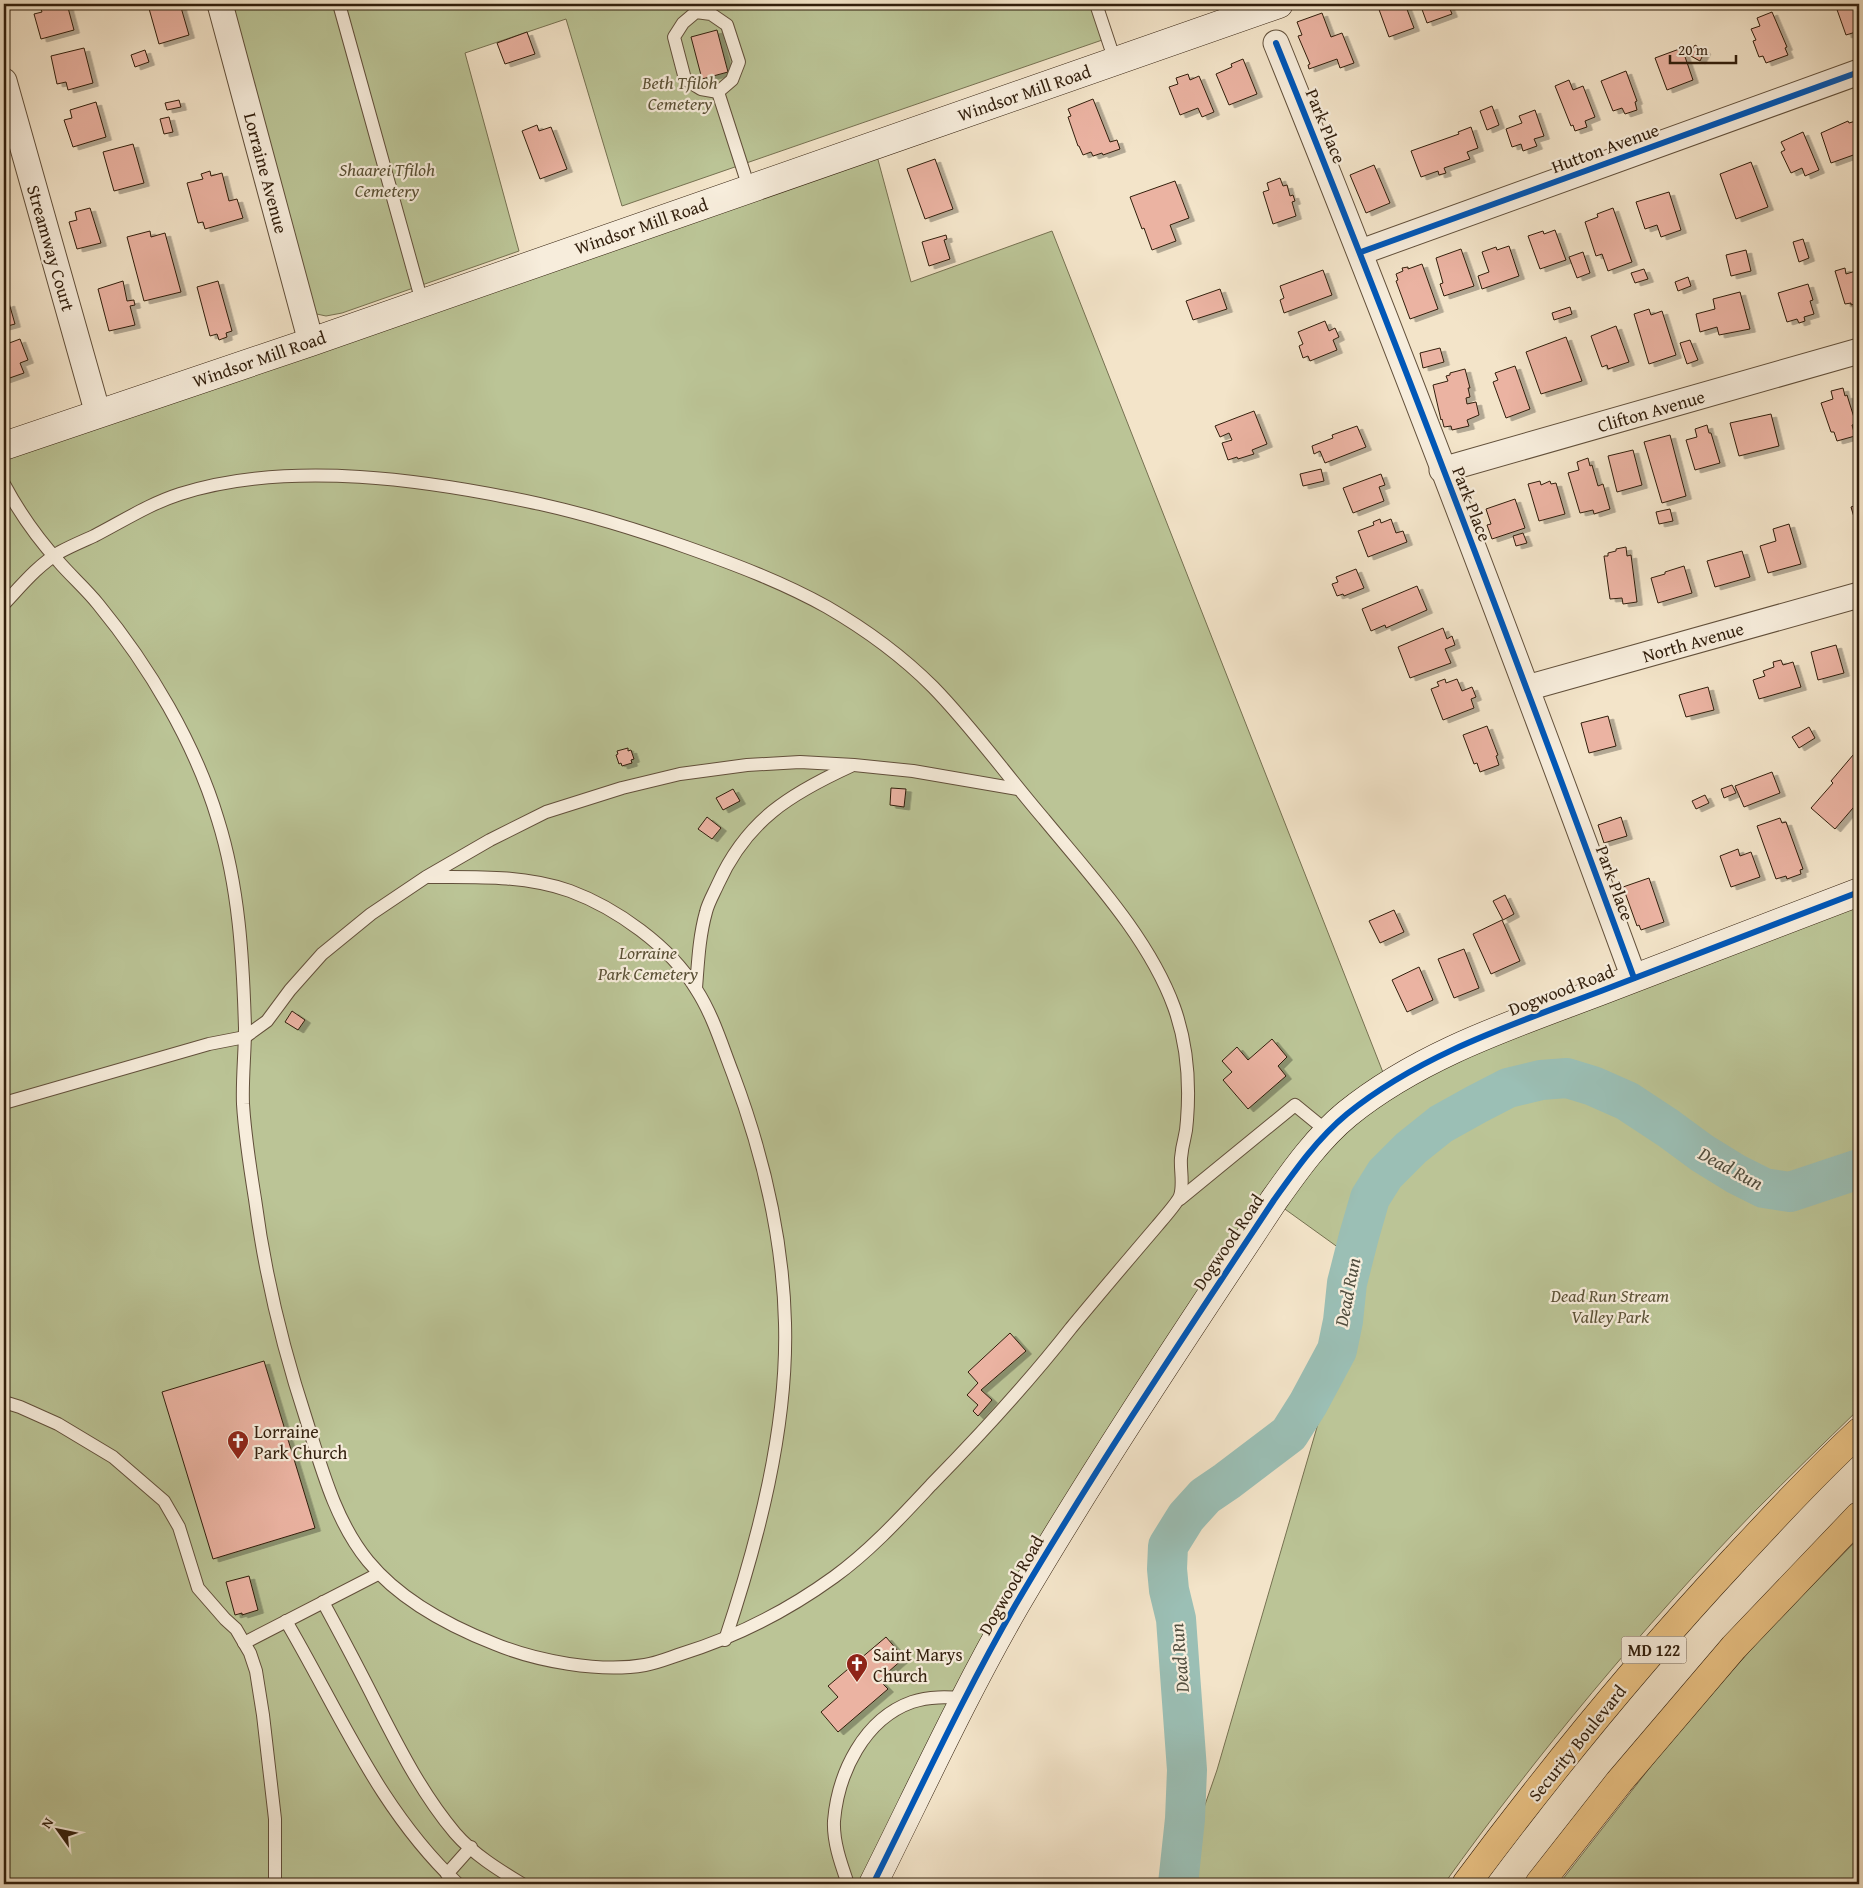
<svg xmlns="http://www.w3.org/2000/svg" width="1863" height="1888" font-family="'Gentium Book Plus',serif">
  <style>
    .green { fill: #bbc496; stroke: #767151 }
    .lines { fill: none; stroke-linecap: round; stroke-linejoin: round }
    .river { stroke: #9bbfb5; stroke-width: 40 }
    .building { fill: #ebb3a2; stroke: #311e0c; filter: url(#shadow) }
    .lane-casing { stroke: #62503b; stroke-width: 14 }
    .street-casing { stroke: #62503b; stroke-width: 27 }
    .secondary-casing { stroke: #311e0c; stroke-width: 29 }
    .primary-casing { stroke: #311e0c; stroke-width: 29 }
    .lane { stroke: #f7eddc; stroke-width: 12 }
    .street { stroke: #f7eddc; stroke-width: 25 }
    .secondary { stroke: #f7eddc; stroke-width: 28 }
    .primary { stroke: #eac284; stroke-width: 28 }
    .cycleway-casing { stroke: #f7eddc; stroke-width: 9 }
    .cycleway { stroke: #0057b8; stroke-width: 6 }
    .labels { text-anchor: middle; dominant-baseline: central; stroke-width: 4.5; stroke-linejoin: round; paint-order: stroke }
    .shield { fill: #f7eddc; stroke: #6c5c4a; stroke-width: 1 }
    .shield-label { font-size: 16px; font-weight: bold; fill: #311e0c }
    .park-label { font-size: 18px; font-style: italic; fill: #5a5035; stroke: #f7eddc }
    .street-label { font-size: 18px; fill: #311e0c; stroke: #f7eddc }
    .poi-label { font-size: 18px; fill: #311e0c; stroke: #f7eddc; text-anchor: start }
    .water-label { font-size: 19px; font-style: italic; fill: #514e3f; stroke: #f7eddc }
  </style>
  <defs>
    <filter id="shadow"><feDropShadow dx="5.5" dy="3" stdDeviation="0" flood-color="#0004"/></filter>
  </defs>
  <rect width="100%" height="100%" fill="#f3e4c9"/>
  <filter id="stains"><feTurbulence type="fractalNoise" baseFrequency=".004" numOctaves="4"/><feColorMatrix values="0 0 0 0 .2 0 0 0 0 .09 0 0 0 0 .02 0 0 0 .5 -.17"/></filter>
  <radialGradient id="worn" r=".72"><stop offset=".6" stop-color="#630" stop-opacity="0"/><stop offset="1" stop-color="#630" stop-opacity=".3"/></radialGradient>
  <!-- green -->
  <g class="green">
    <path d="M228,4H1096L1108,38L622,206L566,19L465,53L519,251L342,313L326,316L312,313Z"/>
    <path d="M877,156L911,282L1052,231L1384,1075L1317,1128L862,1884H4V459Z"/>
    <path d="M1859,906V1409C1824,1443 1789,1477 1754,1512C1642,1628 1538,1753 1444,1884H1173L1188,1854L1217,1770L1364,1266L1282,1207L1349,1125L1389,1096L1449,1064L1543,1024Z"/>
    <path d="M1859,1538V1884H1559L1680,1729L1774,1624Z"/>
  </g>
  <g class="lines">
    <!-- river -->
    <path class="river" d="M1178,1884L1185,1819L1187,1770L1176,1619L1169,1590L1167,1569L1168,1546L1186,1517L1205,1496L1227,1481L1289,1434L1308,1404L1337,1350L1343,1321L1347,1283L1359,1236L1370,1198L1385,1174L1411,1148L1441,1124L1477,1104L1508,1088L1541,1080L1567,1078L1593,1086L1627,1101L1668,1128L1702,1153L1736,1174L1764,1188L1790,1192L1859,1169"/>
  </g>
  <!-- building -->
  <g class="building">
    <path d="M39,4H67L74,30L41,39L34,14L42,12Z"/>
    <path d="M151,4H180L189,35L159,44L148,5Z"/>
    <path d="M1377,4H1405L1414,28L1389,37Z"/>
    <path d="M1420,4H1448L1452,14L1427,23Z"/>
    <path d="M1835,4H1859V31L1846,35Z"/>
    <path d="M1772,12L1787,47L1785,48L1788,55L1766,63L1763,56L1759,57L1753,41L1756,40L1751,29L1760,26L1757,18Z"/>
    <path d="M1322,13L1331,37L1342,33L1354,63L1340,68L1337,59L1309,69L1308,65L1310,64L1298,36L1302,35L1297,22Z"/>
    <path d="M717,30L728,72L702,79L691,37Z"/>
    <path d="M527,32L535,54L505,64L497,43Z"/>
    <path d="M1695,45L1705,51L1700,61L1689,55Z"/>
    <path d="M84,48L93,83L68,90L66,82L57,84L51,56Z"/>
    <path d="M1682,48L1693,80L1667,90L1655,58Z"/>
    <path d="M145,50L149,62L135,67L131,55Z"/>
    <path d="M1243,59L1257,94L1229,105L1216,74L1232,67L1231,64Z"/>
    <path d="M1626,71L1637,101L1635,102L1637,110L1625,114L1622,108L1613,111L1601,81Z"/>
    <path d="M1188,74L1190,80L1199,76L1214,112L1202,117L1198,108L1180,115L1169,87L1178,84L1176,78Z"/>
    <path d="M1569,80L1573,90L1583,86L1595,117L1585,121L1587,127L1575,131L1573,125L1571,126L1555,86Z"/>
    <path d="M1093,99L1110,142L1117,140L1120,149L1103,155L1102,153L1093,156L1091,152L1083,155L1079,146H1078L1068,117L1071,116L1068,109Z"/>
    <path d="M179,100L181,107L167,110L165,103Z"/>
    <path d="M96,102L106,137L73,147L64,120L72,118L70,110Z"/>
    <path d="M1492,106L1499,125L1487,130L1480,111Z"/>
    <path d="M1535,110L1544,136L1534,139L1537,146L1523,151L1521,144L1512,147L1506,129L1522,123L1519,116Z"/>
    <path d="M169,117L173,132L164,134L160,119Z"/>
    <path d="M1859,120V153L1831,163L1821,133L1848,121L1849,123Z"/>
    <path d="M537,125L539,131L551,127L567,169L540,179L522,131Z"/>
    <path d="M1471,127L1478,148L1467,152L1470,159L1444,168L1446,173L1439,175L1438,171L1421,177L1411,151L1459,134L1458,132Z"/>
    <path d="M1803,132L1819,170L1805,176L1802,168L1791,173L1781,152L1785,150L1781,142Z"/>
    <path d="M133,144L144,183L114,191L103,152Z"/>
    <path d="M935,159L953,209L925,219L907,169Z"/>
    <path d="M1751,162L1768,207L1736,219L1720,174Z"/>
    <path d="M1374,165L1390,203L1366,213L1350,175Z"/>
    <path d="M210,171L211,176L222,173L229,201L237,199L243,218L205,229L203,222L198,223L187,183L203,179L201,174Z"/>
    <path d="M1280,178L1283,186L1287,185L1290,196L1293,195L1295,201L1292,202L1296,216L1273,224L1263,192L1269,190L1267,183Z"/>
    <path d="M1175,181L1189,218L1170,225L1176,241L1152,250L1144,228L1142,229L1130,197Z"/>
    <path d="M1669,192L1681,230L1661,237L1657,225L1645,229L1636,202Z"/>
    <path d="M90,208L101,243L77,249L69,222L77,220L75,212Z"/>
    <path d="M1613,208L1632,262L1608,271L1602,254L1596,256L1585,222L1598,217L1597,214Z"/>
    <path d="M1555,230L1566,260L1540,269L1528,236L1543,231L1544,234Z"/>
    <path d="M150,231L151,237L165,233L181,292L144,301L127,237Z"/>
    <path d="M946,235L947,239L944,240L950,259L929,266L922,242Z"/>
    <path d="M1803,239L1809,258L1799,262L1793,242Z"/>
    <path d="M1509,246L1519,276L1482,289L1478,276L1489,272L1482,252L1496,247L1497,250Z"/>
    <path d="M1461,249L1474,286L1444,296L1440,284L1443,283L1436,258Z"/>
    <path d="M1746,250L1751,271L1731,276L1726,255Z"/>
    <path d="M1583,252L1590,273L1577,278L1569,257Z"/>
    <path d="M1422,264L1438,309L1410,319L1396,281L1398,280L1396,274L1403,271L1402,268L1408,267V269Z"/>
    <path d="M1845,268L1846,274L1859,270V304L1858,303L1851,305V303L1845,304L1835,271Z"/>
    <path d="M1644,269L1648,279L1635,283L1631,273Z"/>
    <path d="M1323,270L1332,295L1284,313L1280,300L1284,298L1280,286Z"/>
    <path d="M1688,277L1691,286L1678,291L1675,282Z"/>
    <path d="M123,281L127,301L134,300V301L135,305L130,306L135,325L109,331L98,289Z"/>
    <path d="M218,281L232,331L226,333L227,337L219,340L217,334L210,336L197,287Z"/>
    <path d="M1808,284L1813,300L1810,301L1814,314L1804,317L1805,321L1799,323L1797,319L1787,322L1778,293Z"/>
    <path d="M1220,289L1227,309L1193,320L1186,301Z"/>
    <path d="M1740,292L1750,329L1719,335L1717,327L1700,332L1696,314L1715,309L1713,299Z"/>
    <path d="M9,303L15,324L4,327V305Z"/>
    <path d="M1570,307L1572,314L1554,320L1552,313Z"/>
    <path d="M1649,309L1651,315L1662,311L1676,355L1649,364L1634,314Z"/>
    <path d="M1325,321L1329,331L1335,328L1339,337L1333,340L1337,350L1310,361L1308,356L1303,358L1299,346L1303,344L1298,332Z"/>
    <path d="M1616,326L1629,362L1608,369L1607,365L1602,367L1591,336Z"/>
    <path d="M1566,337L1582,381L1541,394L1526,352Z"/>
    <path d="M20,339L28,360L20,363L24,373L4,380V345Z"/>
    <path d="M1690,340L1698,360L1687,364L1680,343Z"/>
    <path d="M1440,348L1444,362L1423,368L1420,353Z"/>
    <path d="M1515,366L1530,409L1506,418L1493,382L1498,380L1495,373Z"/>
    <path d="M1465,369L1470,388H1468L1470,397L1466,398L1467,404L1476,402L1479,415L1467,420L1469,426L1452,430L1451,426L1444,427L1442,419L1441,420L1433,385L1448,381L1446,376L1450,375V373Z"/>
    <path d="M1843,388L1845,396L1847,395L1856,424L1852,425L1855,436L1837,441L1834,432H1831L1821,403L1833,399L1831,391Z"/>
    <path d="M1254,411L1267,444L1252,450L1254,454L1238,459L1237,457L1228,460L1222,443L1232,440L1229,433L1220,437L1215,426Z"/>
    <path d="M1771,414L1779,446L1739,456L1730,423Z"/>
    <path d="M1707,425L1709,433H1711L1720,463L1695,470L1686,440L1697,437L1695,429Z"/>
    <path d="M1357,426L1366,447L1325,463L1320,451L1314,454L1312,446L1333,438L1332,435Z"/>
    <path d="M1670,435L1686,496L1662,503L1644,442Z"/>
    <path d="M1633,450L1642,485L1617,492L1608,456Z"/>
    <path d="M1588,458L1590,466L1592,465L1598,486L1603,484L1610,509L1594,514L1593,510L1580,513L1568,473L1579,470L1577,462Z"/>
    <path d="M1321,469L1324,481L1303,486L1300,474Z"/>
    <path d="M1381,474L1385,485L1379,487L1384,501L1353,513L1343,488Z"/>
    <path d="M1540,481L1541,485L1550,481L1551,484L1556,483L1565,514L1539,521L1528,484Z"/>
    <path d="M1515,499L1525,528L1492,539L1487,525L1491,524L1486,509Z"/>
    <path d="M1859,504V534L1851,507Z"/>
    <path d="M1670,509L1673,521L1659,524L1656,512Z"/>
    <path d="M1380,519L1381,523L1391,519L1396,533L1403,531L1407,542L1368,557L1358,531L1374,525L1373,522Z"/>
    <path d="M1789,524L1801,564L1768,573L1760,546L1776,541L1773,529Z"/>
    <path d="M1523,533L1527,543L1516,546L1513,536Z"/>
    <path d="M1626,547L1627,556L1631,555L1637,602L1623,604L1622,598L1610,599L1604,556H1608V553L1616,551V549Z"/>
    <path d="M1742,551L1750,577L1715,587L1707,561Z"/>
    <path d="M1684,566L1692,593L1658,603L1651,578L1665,574V572Z"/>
    <path d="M1356,569L1364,588L1344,596L1343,594L1337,596L1332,584L1338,582L1336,577Z"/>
    <path d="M1417,586L1427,610L1386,628L1385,625L1371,631L1362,609Z"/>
    <path d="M1443,628L1447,639L1452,636L1455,645L1445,649L1451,663L1410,678L1398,647Z"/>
    <path d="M1836,645L1844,673L1818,680L1811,652Z"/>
    <path d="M1781,660L1783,665L1793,662L1801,687L1759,699L1753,680L1765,676L1763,671L1774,667L1773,662Z"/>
    <path d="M1445,679L1446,683L1457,679L1462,691L1472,687L1476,697L1471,699L1474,708L1443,720L1431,689L1439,686L1437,682Z"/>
    <path d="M1708,687L1714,710L1686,717L1679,695Z"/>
    <path d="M1608,716L1616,746L1589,753L1581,723Z"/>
    <path d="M1487,726L1498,755L1496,756L1499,765L1480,772L1477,763L1474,764L1463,735Z"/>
    <path d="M1809,727L1815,738L1799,748L1792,737Z"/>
    <path d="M628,748V751L631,750L634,759L631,760L632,763L622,766L621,763L619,764L616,755L618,754L617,751Z"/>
    <path d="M1859,748V784L1854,790L1859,794V801L1835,829L1811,808L1833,783L1831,781Z"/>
    <path d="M1772,772L1780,793L1744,807L1735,786Z"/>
    <path d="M1732,785L1736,793L1724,798L1721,789Z"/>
    <path d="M891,788L906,789L904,807L890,805Z"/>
    <path d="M733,789L740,801L723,810L716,798Z"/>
    <path d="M1705,795L1709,803L1696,809L1692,801Z"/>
    <path d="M707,817L721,828L712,839L698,829Z"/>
    <path d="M1621,817L1627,836L1604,843L1598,825Z"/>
    <path d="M1780,818L1782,823L1786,822L1803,869L1800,870L1801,874L1787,879L1786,876L1776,879L1757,826Z"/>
    <path d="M1738,849L1740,856L1751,852L1760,877L1731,887L1720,856Z"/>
    <path d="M1649,878L1664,922L1641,930L1639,925L1637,926L1623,887Z"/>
    <path d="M1505,895L1514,914L1503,920L1493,901Z"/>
    <path d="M1394,910L1404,932L1380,943L1369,921Z"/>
    <path d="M1502,920L1520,961L1491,974L1473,934Z"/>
    <path d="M1464,949L1479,988L1454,998L1438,959Z"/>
    <path d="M1419,967L1433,1000L1407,1012L1392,980Z"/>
    <path d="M292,1011L305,1020L298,1030L285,1022Z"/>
    <path d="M1272,1039L1287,1057L1278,1066L1286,1076L1248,1109L1223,1080L1232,1072L1222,1061L1237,1047L1248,1060Z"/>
    <path d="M1010,1333L1026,1351L981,1390L992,1400L978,1416L973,1411L978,1405L967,1395L978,1383L968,1372Z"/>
    <path d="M264,1361L315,1528L213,1559L162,1392Z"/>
    <path d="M249,1576L258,1610L242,1615V1613L235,1615L226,1582Z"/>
    <path d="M886,1637L904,1658L879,1680L888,1689L838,1732L821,1712L838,1697L828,1686Z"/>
  </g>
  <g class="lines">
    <!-- lane casing -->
    <g class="lane-casing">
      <g id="lane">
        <path d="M339,4L422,302"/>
        <path d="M1096,4L1115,61"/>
        <path d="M696,12L711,14L727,25L739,62L732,80L718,92L701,89L685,79L674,37L683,23Z"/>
        <path d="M718,92L749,188"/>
        <path d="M4,484C19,512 37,538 59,562C71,576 86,589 98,604C149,666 195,743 218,820C239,887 243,958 245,1028C245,1053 242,1079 243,1104C245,1136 250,1168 255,1199C265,1276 283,1349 307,1422C322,1470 336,1522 368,1561C400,1600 449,1626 495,1644C536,1661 600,1673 645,1665C657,1663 669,1658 681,1654C736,1637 787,1611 834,1577C870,1551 901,1517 931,1485C980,1435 1028,1383 1071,1328C1099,1294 1128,1260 1157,1226C1162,1220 1178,1202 1180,1196C1184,1184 1180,1170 1181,1158C1183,1137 1186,1140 1187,1120C1190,1082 1187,1043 1174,1007C1149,938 1090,875 1044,819C1007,776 973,728 933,687C902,656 865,629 827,607C782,582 734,564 686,547C638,530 589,515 540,504C429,480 290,459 180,494C149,504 123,521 94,536C83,541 71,546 60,552C38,565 21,586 4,604"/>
        <path d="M429,877C476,877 524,875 570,891C616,908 670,946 696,989C713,1015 722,1046 733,1074C763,1154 783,1237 785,1323C788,1428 758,1541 725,1640"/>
        <path d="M696,988C698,963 699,937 706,912C708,903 714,893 718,884C747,820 790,794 851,766"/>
        <path d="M4,1103L209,1044L245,1037L267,1021L290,990L322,954L371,914L426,877L490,840L546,812L622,788L680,774L747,765L800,762L854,765L913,771L1018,789"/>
        <path d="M1180,1199L1295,1105L1328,1132"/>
        <path d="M4,1402L20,1407L58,1424L113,1457L164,1501L179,1527L198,1588L225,1619L236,1629L250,1653L256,1671L263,1715L275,1819V1884"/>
        <path d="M323,1602C342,1637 360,1671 378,1707C400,1750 423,1795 455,1833C473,1854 499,1870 522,1884"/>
        <path d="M286,1621C340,1713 379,1810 458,1884"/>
        <path d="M244,1643L378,1574"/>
        <path d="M447,1874L471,1847"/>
        <path d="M848,1884C841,1864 833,1842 834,1821C838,1773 864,1719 912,1702C930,1696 947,1697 966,1698"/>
      </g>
    </g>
    <!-- street casing -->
    <g class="street-casing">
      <g id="street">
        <path d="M220,4L311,342"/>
        <path d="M1276,43C1401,352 1519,665 1634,978"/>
        <path d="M4,81L98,414"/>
        <path d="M1361,252L1859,72"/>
        <path d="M1442,470L1859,351"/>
        <path d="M1527,688L1859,595"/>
      </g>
    </g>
    <!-- secondary casing -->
    <g class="secondary-casing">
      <g id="secondary">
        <path d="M4,446L311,342L1279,4"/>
        <path d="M873,1884C920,1790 964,1694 1016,1604C1097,1466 1186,1333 1274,1200C1296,1169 1318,1138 1347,1114C1421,1054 1514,1024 1601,991C1687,958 1773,925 1859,892"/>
      </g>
    </g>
    <!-- primary casing -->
    <g class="primary-casing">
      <g id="primary">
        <path d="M1466,1884C1550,1771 1639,1662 1735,1559C1776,1515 1816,1472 1859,1432"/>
        <path d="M1539,1884L1619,1782L1734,1647L1859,1516"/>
      </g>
    </g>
    <!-- lane -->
    <use href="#lane" class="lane"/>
    <!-- street -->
    <use href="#street" class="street"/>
    <!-- secondary -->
    <use href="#secondary" class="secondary"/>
    <!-- primary -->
    <use href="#primary" class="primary"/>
    <!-- cycleway casing -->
    <g class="cycleway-casing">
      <g id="cycleway">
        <path d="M1276,43C1401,352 1519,665 1634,978"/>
        <path d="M1361,252L1859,72"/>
        <path d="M873,1884C920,1790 964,1694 1016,1604C1097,1466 1186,1333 1274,1200C1296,1169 1318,1138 1347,1114C1421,1054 1514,1024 1601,991C1687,958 1773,925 1859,892"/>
      </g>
    </g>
    <!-- cycleway -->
    <use href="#cycleway" class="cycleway"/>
  </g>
  <!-- icons -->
  <defs>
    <g id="church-pin" transform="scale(1.125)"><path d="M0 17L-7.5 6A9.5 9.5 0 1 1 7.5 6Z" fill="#8f2418" stroke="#f7eddc"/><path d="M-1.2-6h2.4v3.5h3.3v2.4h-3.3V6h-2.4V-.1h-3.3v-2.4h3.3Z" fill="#fff"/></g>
  </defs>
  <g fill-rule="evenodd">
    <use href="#church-pin" x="238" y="1441"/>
    <use href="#church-pin" x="857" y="1664"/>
  </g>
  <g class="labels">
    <!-- shield labels -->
    <rect class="shield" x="1621.5" y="1636.5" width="65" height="27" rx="4"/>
    <g class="shield-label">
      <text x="1654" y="1650">MD 122</text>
    </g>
    <!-- park labels -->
    <g class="park-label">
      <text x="680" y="82">Beth Tfiloh<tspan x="680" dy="21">Cemetery</tspan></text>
      <text x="387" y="169">Shaarei Tfiloh<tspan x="387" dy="21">Cemetery</tspan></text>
      <text x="648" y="952">Lorraine<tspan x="648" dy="21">Park Cemetery</tspan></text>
      <text x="1610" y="1295">Dead Run Stream<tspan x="1610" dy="21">Valley Park</tspan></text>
    </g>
    <!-- street labels -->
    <g class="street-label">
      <text transform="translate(1024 93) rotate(-19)">Windsor Mill Road</text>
      <text transform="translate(1326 126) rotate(68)">Park Place</text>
      <text transform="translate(1605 148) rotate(-20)">Hutton Avenue</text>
      <text transform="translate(266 173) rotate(75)">Lorraine Avenue</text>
      <text transform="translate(641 226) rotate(-19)">Windsor Mill Road</text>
      <text transform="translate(51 248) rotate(74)">Streamway Court</text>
      <text transform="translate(259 359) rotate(-19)">Windsor Mill Road</text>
      <text transform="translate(1651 411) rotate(-16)">Clifton Avenue</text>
      <text transform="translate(1472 504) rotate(69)">Park Place</text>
      <text transform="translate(1693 642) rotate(-16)">North Avenue</text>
      <text transform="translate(1615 883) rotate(70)">Park Place</text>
      <text transform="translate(1561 990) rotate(-21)">Dogwood Road</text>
      <text transform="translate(1228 1242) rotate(-56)">Dogwood Road</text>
      <text transform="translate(1011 1585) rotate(-60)">Dogwood Road</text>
      <text transform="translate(1577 1743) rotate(-51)">Security Boulevard</text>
    </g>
    <!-- poi labels -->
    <g class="poi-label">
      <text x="254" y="1431">Lorraine<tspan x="254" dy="21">Park Church</tspan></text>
      <text x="873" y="1654">Saint Marys<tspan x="873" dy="21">Church</tspan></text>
    </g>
    <!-- water labels -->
    <g class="water-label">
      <text transform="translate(1731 1168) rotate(28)">Dead Run</text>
      <text transform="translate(1347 1292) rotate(-79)">Dead Run</text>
      <text transform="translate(1179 1658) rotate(-95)">Dead Run</text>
    </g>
  </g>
  <!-- margin -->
  <rect width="1863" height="1888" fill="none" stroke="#f3e4c9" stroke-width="20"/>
  <rect x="5" y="5" width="1853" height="1878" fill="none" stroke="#311e0c" stroke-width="2.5"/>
  <rect x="10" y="10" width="1843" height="1868" fill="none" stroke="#311e0c"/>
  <!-- north arrow -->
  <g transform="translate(58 1830) rotate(303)" stroke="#f7eddc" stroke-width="4" paint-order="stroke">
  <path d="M0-4L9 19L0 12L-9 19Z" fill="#311e0c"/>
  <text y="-8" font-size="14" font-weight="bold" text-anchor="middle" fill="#311e0c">N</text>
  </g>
  <!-- scale -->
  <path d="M1670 55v8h66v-8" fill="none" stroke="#311e0c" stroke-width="2.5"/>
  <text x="1678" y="55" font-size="15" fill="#311e0c" stroke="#f7eddc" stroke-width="4" paint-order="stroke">20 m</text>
  <rect width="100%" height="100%" filter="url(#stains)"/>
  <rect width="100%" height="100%" fill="url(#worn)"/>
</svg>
